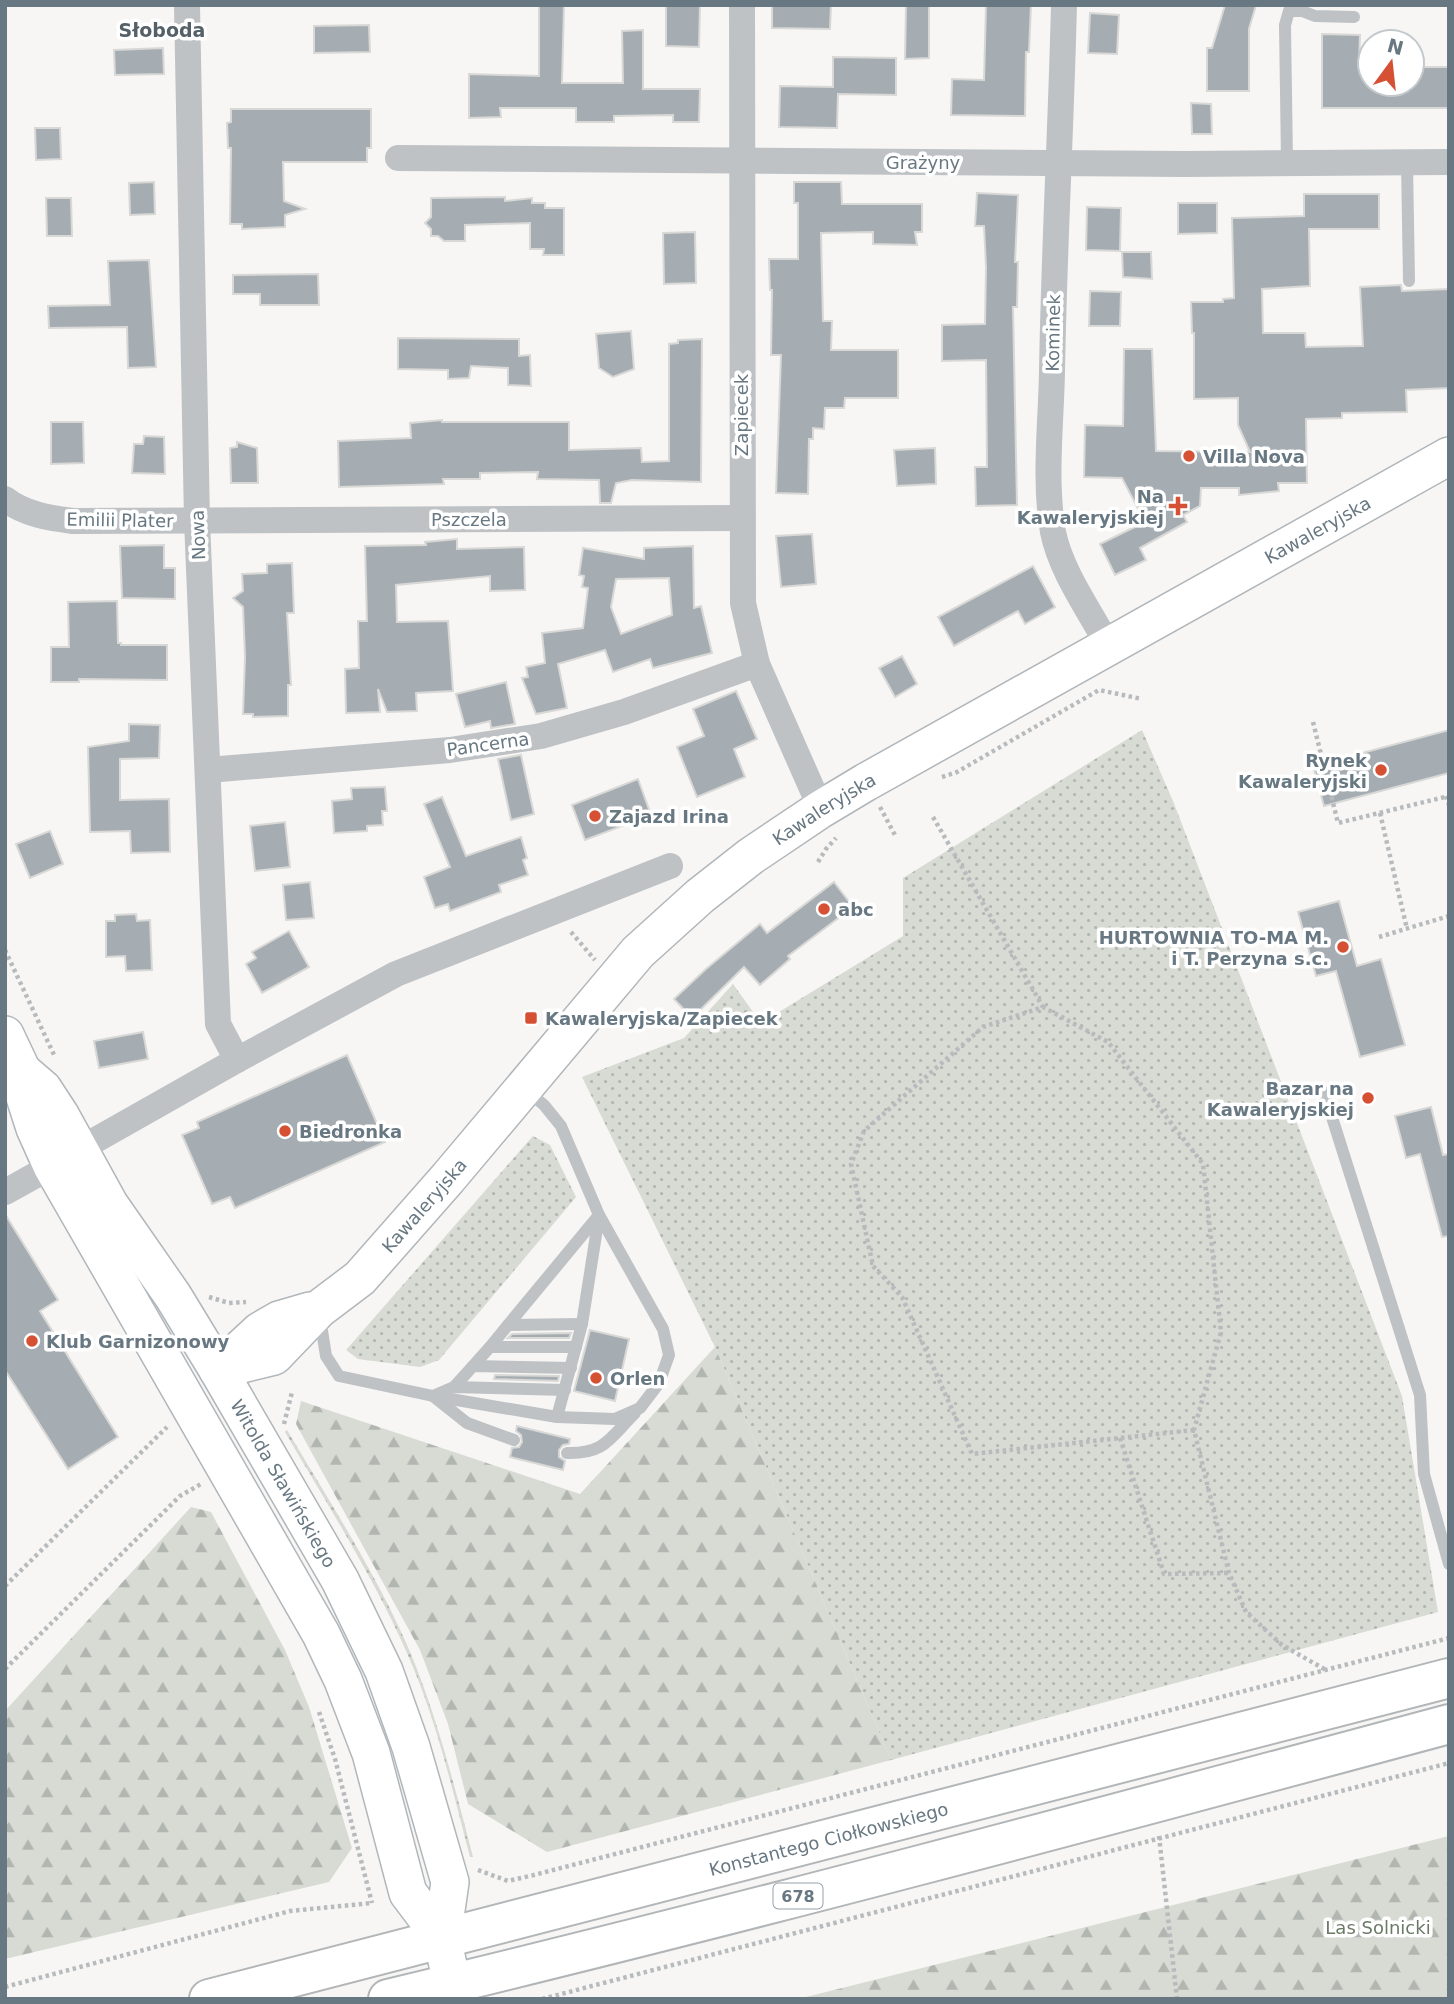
<svg xmlns="http://www.w3.org/2000/svg" width="1454" height="2004" font-family="'DejaVu Sans',sans-serif">
  <style>
    .grass { fill: url(#grass-dots) }
    .forest { fill: url(#forest-firs) }
    .building { fill: #a6adb2; stroke: #d8d8d6; stroke-width: 2; fill-rule: evenodd }
    .lines { fill: none; stroke-linecap: round; stroke-linejoin: round }
    .secondary-casing { stroke: #b0b6ba; stroke-width: 40 }
    .primary-casing { stroke: #b2b6b9; stroke-width: 42 }
    .path { stroke: #b8bbbd; stroke-width: 4.5; stroke-dasharray: 3.5 3.5; stroke-linecap: butt }
    .lane { stroke: #bec2c5; stroke-width: 12 }
    .street { stroke: #bec2c5; stroke-width: 26 }
    .secondary { stroke: #fff; stroke-width: 37 }
    .primary { stroke: #fff; stroke-width: 38 }
    .poi-dot { fill: #d65034; stroke: #fff; stroke-width: 2.5 }
    .labels { text-anchor: middle; dominant-baseline: central; stroke-width: 7; stroke-linejoin: round; paint-order: stroke }
    .shield { fill: #fff; stroke: #95a0a8; stroke-width: 2 }
    .shield-label { font-size: 16px; font-weight: bold; fill: #687882 }
    .street-label { font-size: 18px; fill: #687882; stroke: #fff }
    .poi-label { font-size: 18px; font-weight: bold; fill: #687882; stroke: #fff; text-anchor: start }
    .park-label { font-size: 18px; fill: #6b7a66; stroke: #fff }
    .neighbourhood-label { font-size: 19px; font-weight: bold; fill: #556168; stroke: #fff }
  </style>
  <defs>
    <pattern id="grass-dots" width="8" height="8" patternUnits="userSpaceOnUse" patternTransform="scale(1.75)"><rect width="8" height="8" fill="#d7dbd3"/><path d="M2 2h.1M6 6h.1" fill="none" stroke="#b2b6b1" stroke-width="1.8" stroke-linecap="round"/></pattern>
    <pattern id="forest-firs" width="22" height="20" patternUnits="userSpaceOnUse" patternTransform="scale(1.75)"><rect width="22" height="20" fill="#d7dbd3"/><path d="M5 1l3.5 6h-7zM16 11l3.5 6h-7z" fill="#b2b6b1"/></pattern>
  </defs>
  <rect width="100%" height="100%" fill="#f7f6f4"/>
  <!-- grass -->
  <g class="grass">
    <path d="M1142,730L1173,801L1402,1396L1438,1612L891,1760L715,1347L582,1077L684,1038L733,984L761,1023L903,936V878Z"/>
    <path d="M533,1136L550,1145L576,1197L439,1360L420,1367L358,1359L346,1350Z"/>
    <path d="M287,1430C329,1501 379,1578 411,1654C438,1720 455,1788 473,1857H470C452,1788 436,1718 407,1653C373,1576 327,1504 285,1432Z"/>
  </g>
  <!-- forest -->
  <g class="forest">
    <path d="M715,1347L891,1760L547,1852L468,1804L448,1724L420,1650L296,1424L301,1401L580,1494Z"/>
    <path d="M191,1507L211,1512L285,1650L309,1707L352,1848L329,1882L5,1959V1711Z"/>
    <path d="M1449,1836V1999H798Z"/>
  </g>
  <!-- building -->
  <g class="building">
    <path d="M539,5H564L562,83H623L622,31L643,30V89H700L699,122H673V115L614,116V122H576V108H500L501,117L469,118V74L539,76Z"/>
    <path d="M666,5H700L699,47L666,46Z"/>
    <path d="M772,5H831L830,29L772,28Z"/>
    <path d="M906,5H929V58L905,59Z"/>
    <path d="M986,5H1031L1029,52H1026L1025,116L951,115L952,79L984,80Z"/>
    <path d="M1225,5H1256L1249,29V91H1207V48H1212Z"/>
    <path d="M1090,13L1119,15L1117,54L1088,53Z"/>
    <path d="M369,25L370,52L314,53V26Z"/>
    <path d="M1322,34L1360,35L1359,66H1370V84H1413V67H1449V108H1322Z"/>
    <path d="M163,48L164,74L115,75L114,50Z"/>
    <path d="M833,57L896,58V95L838,94L837,128L779,127L780,86L833,87Z"/>
    <path d="M1191,103L1211,104L1212,134H1192Z"/>
    <path d="M231,109H371V148H367V162H283L284,201L305,209L285,215V227L242,229V224H230L231,148H228L227,123L231,122Z"/>
    <path d="M35,128H60L61,159L36,160Z"/>
    <path d="M154,182L155,214L130,215L129,183Z"/>
    <path d="M794,182H841L842,204H922V232H915L917,245L873,244V232L821,233L823,321H832L831,350H898V398H845L844,408H825L824,429L813,428V439H809L808,494L776,493L781,355H771L772,290H770L769,259H798V203H794Z"/>
    <path d="M977,193L1018,195L1015,262H1018L1017,307H1013L1017,505L976,506L975,467H987L986,360L942,361V325L985,324L986,267L984,226H975Z"/>
    <path d="M1304,194H1379V229H1309L1310,286L1262,289L1263,333H1305L1306,347L1363,346L1360,287L1401,285L1402,291L1449,289V388L1406,390L1407,412L1342,413V418L1306,419L1307,483H1278L1279,491L1239,495V488H1201L1200,506L1183,515L1187,522L1140,548L1146,560L1115,575L1100,544L1145,522L1122,478L1084,477L1085,425L1123,426L1124,349H1152L1156,451L1250,452L1238,425V398L1194,399V333H1192L1191,302H1223V299L1234,298L1232,218L1304,216Z"/>
    <path d="M505,197V201L532,198V203H545V208H564V255H543L544,249H530V223L465,225V241H444L438,236H431V229L425,223L431,217V198Z"/>
    <path d="M46,198H71L72,236H47Z"/>
    <path d="M1178,203H1217V233L1178,234Z"/>
    <path d="M1087,207L1121,208L1120,251L1086,250Z"/>
    <path d="M695,232L696,283L664,284L663,233Z"/>
    <path d="M1122,252H1151L1152,279L1123,277Z"/>
    <path d="M149,260L156,367L128,368L127,327L49,328L48,306L110,305L108,261Z"/>
    <path d="M318,274L319,305H260V294H233V275Z"/>
    <path d="M1090,291L1121,292L1120,326H1089Z"/>
    <path d="M631,331L634,369L613,377L599,368L596,334Z"/>
    <path d="M398,338L519,339V356L530,355L531,386L508,385V368L471,366L469,378L448,379V370L398,369Z"/>
    <path d="M702,339L701,482L632,480L616,483L611,503H600L599,480L537,479L538,472L480,473V479H443L444,484L339,487L338,441L411,438L410,423L442,420V422H569V450L641,448L642,462L669,461V344L678,343V340Z"/>
    <path d="M51,422H83L84,463L51,464Z"/>
    <path d="M144,436L164,437L165,474L132,473L134,444H143Z"/>
    <path d="M237,442L257,448L258,483H231L230,448L237,447Z"/>
    <path d="M935,448L936,484L897,486L894,450Z"/>
    <path d="M812,534L816,584L781,587L776,536Z"/>
    <path d="M457,539V549L524,547L525,590L490,591V576L396,585L397,622L448,621L453,691L416,693L417,711L387,712L378,689L380,712L346,713L345,669L359,668L358,621H367L365,546L426,545L425,542Z"/>
    <path d="M164,545V568H175V599L122,598L120,546Z"/>
    <path d="M693,546L694,608L701,606L712,653L653,668L650,659L613,672L605,650L558,664L567,708L536,714L522,678L528,677L526,667L545,663L542,633L583,628L588,588L582,587L584,576L579,575L583,548L644,559V548ZM669,578L672,615L621,634L611,607L616,579Z"/>
    <path d="M292,563L294,613H287L291,685H288V716L253,717V714H243L245,657L243,607L233,598L243,591L242,574L267,573V564Z"/>
    <path d="M1033,566L1055,607L1025,624L1018,611L954,646L938,617Z"/>
    <path d="M117,601L118,643H121V645H167V680L79,679V682H51V647H69L68,602Z"/>
    <path d="M902,656L917,684L895,697L879,668Z"/>
    <path d="M506,682L515,724L491,728L490,721L465,727L456,694Z"/>
    <path d="M736,691L757,739L734,749L745,777L697,797L677,747L704,736L693,709Z"/>
    <path d="M129,724L160,725L159,758L120,759V800L169,799L170,852L131,853L130,831L90,832L88,747L129,741Z"/>
    <path d="M1449,730V773L1324,806L1313,766Z"/>
    <path d="M521,755L534,814L511,820L498,759Z"/>
    <path d="M638,779L651,815L585,840L572,805Z"/>
    <path d="M385,787L387,811H382L383,825L367,826V831L334,833L332,801L352,799L351,788Z"/>
    <path d="M442,797L466,856L521,837L527,858L523,860L528,875L499,885L501,892L450,911L448,904L435,908L424,877L450,867L424,804Z"/>
    <path d="M285,822L290,867L255,871L250,826Z"/>
    <path d="M50,831L63,864L30,878L16,844Z"/>
    <path d="M310,882L314,918L286,920L283,885Z"/>
    <path d="M834,882L853,907L788,956L790,959L760,985L744,967L692,1018L674,999L706,969L760,924L767,933Z"/>
    <path d="M1339,901L1357,966L1381,959L1405,1045L1360,1057L1336,971L1316,976L1298,912Z"/>
    <path d="M136,914L137,921L150,920L152,970L126,971L125,956L106,957V921H115V915Z"/>
    <path d="M289,931L309,967L262,993L246,964L256,958L252,952Z"/>
    <path d="M143,1032L148,1059L99,1068L94,1041Z"/>
    <path d="M347,1055L385,1142L235,1208L230,1197L212,1204L182,1135L199,1128L197,1122Z"/>
    <path d="M1431,1107L1443,1155L1449,1154V1236L1442,1237L1420,1154L1406,1158L1395,1116Z"/>
    <path d="M5,1214L58,1300L40,1311L118,1437L68,1469L5,1370Z"/>
    <path d="M590,1330L629,1339L615,1401L574,1391Z"/>
    <path d="M571,1333L569,1338H508L512,1334Z"/>
    <path d="M495,1375L559,1376L558,1381L494,1379Z"/>
    <path d="M517,1426L570,1439L569,1444L563,1445L559,1450V1457L565,1461L563,1470L510,1457L512,1448L519,1447L522,1442L521,1435L516,1431Z"/>
  </g>
  <g class="lines">
    <!-- secondary casing -->
    <g class="secondary-casing">
      <g id="secondary">
        <path d="M5,1035L22,1071L25,1097L35,1128L52,1166L321,1634L343,1680L371,1753L408,1893L442,1938"/>
        <path id="s1" d="M22,1071L43,1089L60,1115L109,1204L173,1296L218,1370L340,1580L384,1671L411,1747L450,1882L442,1938L452,1983"/>
        <path d="M219,1369L260,1331L279,1320L310,1311"/>
        <path id="s2" d="M218,1370L274,1356L319,1309L360,1278L448,1178L638,952L700,896L751,856L821,809L866,782L1449,456"/>
      </g>
    </g>
    <!-- primary casing -->
    <g class="primary-casing">
      <g id="primary">
        <path id="s3" d="M209,1999L1449,1678"/>
        <path d="M388,1999C743,1914 1096,1819 1449,1724"/>
      </g>
    </g>
    <!-- path -->
    <g class="path">
      <path d="M1313,722L1338,823L1449,796"/>
      <path d="M942,777L957,772L1099,690L1142,699"/>
      <path d="M1446,796L1449,805"/>
      <path d="M880,807L896,837"/>
      <path d="M1380,813L1407,929"/>
      <path d="M933,817L1043,1007"/>
      <path d="M818,862L826,849L836,838"/>
      <path d="M571,932L595,960"/>
      <path d="M1379,937L1449,916"/>
      <path d="M5,950L55,1057"/>
      <path d="M209,1297L229,1303L246,1302"/>
      <path d="M284,1424L292,1392"/>
      <path d="M1194,1430L972,1454L902,1297L873,1266L851,1164L864,1131L983,1027L1043,1007L1108,1042L1203,1164L1221,1332L1194,1430L1229,1573L1246,1612L1282,1645L1326,1670"/>
      <path d="M1120,1438L1164,1574L1229,1573"/>
      <path d="M5,1586L167,1427"/>
      <path d="M5,1669L180,1496L201,1484"/>
      <path d="M319,1712L335,1759L372,1903"/>
      <path d="M1159,1836L1177,1999"/>
      <path d="M478,1870L508,1881L534,1875L1449,1638"/>
      <path d="M5,1987L290,1911L372,1903"/>
      <path d="M542,1999L1449,1763"/>
    </g>
    <!-- lane -->
    <g class="lane">
      <path d="M1287,162L1285,25L1289,11H1302L1315,16L1354,17"/>
      <path d="M1407,163L1409,281"/>
      <path d="M1324,1092L1420,1395L1424,1474L1449,1564"/>
      <path d="M320,1318L326,1356L339,1376L433,1396L557,1417L615,1419L640,1408L659,1383L669,1355L663,1329L599,1215"/>
      <path d="M508,1325L599,1215L561,1126L544,1105L526,1090"/>
      <path d="M490,1347L508,1325L582,1324"/>
      <path d="M473,1366L490,1347H576"/>
      <path d="M454,1387L473,1366L571,1368"/>
      <path d="M557,1417L582,1324L599,1216"/>
      <path d="M514,1440L467,1423L433,1396L454,1387L565,1390"/>
      <path d="M567,1453C605,1454 610,1438 635,1413"/>
    </g>
    <!-- street -->
    <g class="street">
      <path d="M187,5L197,521L218,1024L237,1060"/>
      <path d="M742,5L743,603L757,664L821,809"/>
      <path d="M1064,5C1061,128 1054,250 1052,372C1051,424 1044,481 1053,532C1061,572 1090,611 1109,647"/>
      <path d="M398,158L1185,164L1449,162"/>
      <path d="M5,499C24,514 49,518 73,521L741,518"/>
      <path d="M208,770L450,750L541,736L624,712L757,664"/>
      <path d="M78,1150L237,1060L396,974L670,866"/>
      <path d="M5,1192L52,1166"/>
    </g>
    <!-- secondary -->
    <use href="#secondary" class="secondary"/>
    <!-- primary -->
    <use href="#primary" class="primary"/>
  </g>
  <!-- markers -->
  <g class="poi-dot">
    <circle cx="1189" cy="456" r="7"/>
    <path d="M1174.5 495.5h7v7h7v7h-7v7h-7v-7h-7v-7h7z"/>
    <circle cx="1381" cy="770" r="7"/>
    <circle cx="595" cy="816" r="7"/>
    <circle cx="824" cy="909" r="7"/>
    <circle cx="1343" cy="947" r="7"/>
    <rect x="524" y="1011" width="14" height="14" rx="3.5"/>
    <circle cx="1368" cy="1098" r="7"/>
    <circle cx="285" cy="1131" r="7"/>
    <circle cx="32" cy="1341" r="7"/>
    <circle cx="596" cy="1378" r="7"/>
  </g>
  <g class="labels">
    <!-- shield labels -->
    <rect class="shield" x="773.5" y="1883.5" width="49" height="25" rx="5"/>
    <g class="shield-label">
      <text x="798" y="1896">678</text>
    </g>
    <!-- street labels -->
    <g class="street-label">
      <text x="923" y="162">Grażyny</text>
      <text transform="translate(1053 333) rotate(-89)">Kominek</text>
      <text transform="translate(741 415) rotate(-90)">Zapiecek</text>
      <text x="469" y="519">Pszczela</text>
      <text transform="translate(120 520) rotate(1)">Emilii Plater</text>
      <text stroke="none"><textPath href="#s2" startOffset="1405">Kawaleryjska</textPath></text>
      <text transform="translate(198 535) rotate(-92)">Nowa</text>
      <text transform="translate(488 744) rotate(-8)">Pancerna</text>
      <text stroke="none"><textPath href="#s2" startOffset="838">Kawaleryjska</textPath></text>
      <text stroke="none"><textPath href="#s2" startOffset="271">Kawaleryjska</textPath></text>
      <text stroke="none"><textPath href="#s1" startOffset="490">Witolda Sławińskiego</textPath></text>
      <text stroke="none"><textPath href="#s3" startOffset="640">Konstantego Ciołkowskiego</textPath></text>
    </g>
    <!-- poi labels -->
    <g class="poi-label">
      <text x="1203" y="456">Villa Nova</text>
      <text x="1164" y="496" text-anchor="end">Na<tspan x="1164" dy="21">Kawaleryjskiej</tspan></text>
      <text x="1367" y="760" text-anchor="end">Rynek<tspan x="1367" dy="21">Kawaleryjski</tspan></text>
      <text x="609" y="816">Zajazd Irina</text>
      <text x="838" y="909">abc</text>
      <text x="1329" y="937" text-anchor="end">HURTOWNIA TO-MA M.<tspan x="1329" dy="21">i T. Perzyna s.c.</tspan></text>
      <text x="545" y="1018">Kawaleryjska/Zapiecek</text>
      <text x="1354" y="1088" text-anchor="end">Bazar na<tspan x="1354" dy="21">Kawaleryjskiej</tspan></text>
      <text x="299" y="1131">Biedronka</text>
      <text x="46" y="1341">Klub Garnizonowy</text>
      <text x="610" y="1378">Orlen</text>
    </g>
    <!-- park labels -->
    <g class="park-label">
      <text x="1378" y="1927">Las Solnicki</text>
    </g>
    <!-- neighbourhood labels -->
    <g class="neighbourhood-label">
      <text x="162" y="30">Słoboda</text>
    </g>
  </g>
  <!-- border -->
  <rect width="1454" height="2004" fill="none" stroke="#687882" stroke-width="14"/>
  <!-- north arrow -->
  <g transform="translate(1391 63) rotate(15)"><circle r="33" fill="#ffffff" stroke="#c3c9cd" stroke-width="2"/>
  <path d="M0-5L12 26L0 18L-12 26Z" fill="#d65034"/>
  <text y="-10" font-size="19" font-weight="bold" text-anchor="middle" fill="#687882">N</text>
  </g>
</svg>
